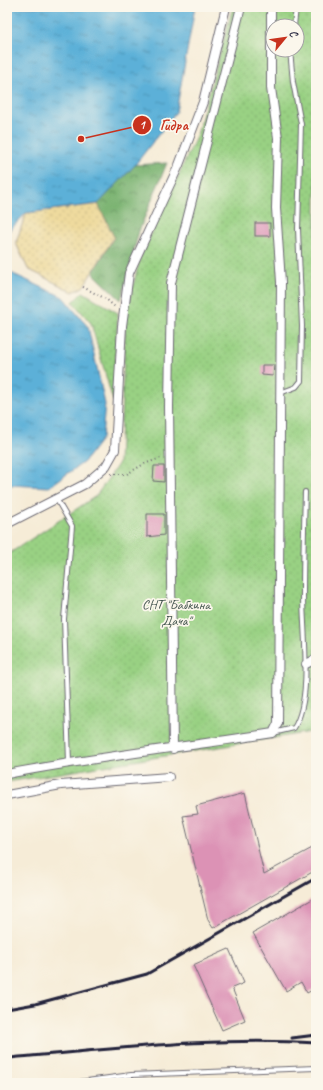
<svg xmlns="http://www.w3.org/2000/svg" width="323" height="1090" font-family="Caveat,sans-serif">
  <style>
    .grass { fill: url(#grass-dots); stroke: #5e7a5f; fill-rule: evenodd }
    .forest { fill: url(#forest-crowns); stroke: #4e6a56 }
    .sand { fill: url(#sand-dots); stroke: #887e6c }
    .water { fill: url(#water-ripples); stroke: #3f698a }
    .building { fill: #dc92b5 }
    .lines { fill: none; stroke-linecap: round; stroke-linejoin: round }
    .lane-casing { stroke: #6c6972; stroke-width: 6 }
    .street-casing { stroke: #6c6972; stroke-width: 10 }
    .path { stroke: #6c6972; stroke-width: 2; stroke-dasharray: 1 3; stroke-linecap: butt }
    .lane { stroke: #fff; stroke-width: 4 }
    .street { stroke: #fff; stroke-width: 8 }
    .rail { stroke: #22223b; stroke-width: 3 }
    .labels { text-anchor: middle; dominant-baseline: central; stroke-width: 3.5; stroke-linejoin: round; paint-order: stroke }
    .park-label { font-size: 14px; fill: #465751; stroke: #fbf7ec }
    .leader { fill: none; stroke: #c8321e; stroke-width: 1.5 }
    .callout-dot { fill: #c8321e; stroke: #fbf7ec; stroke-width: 1.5 }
    .mark-label { font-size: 12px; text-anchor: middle; font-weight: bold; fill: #fff }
    .callout-label { font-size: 15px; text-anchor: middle; font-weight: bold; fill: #c8321e; stroke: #fbf7ec; stroke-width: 3.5; stroke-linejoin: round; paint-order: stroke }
  </style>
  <defs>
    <pattern id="grass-dots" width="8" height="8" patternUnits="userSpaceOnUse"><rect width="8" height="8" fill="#99d183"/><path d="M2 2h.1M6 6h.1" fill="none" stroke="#84b372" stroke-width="1.8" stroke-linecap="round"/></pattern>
    <pattern id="forest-crowns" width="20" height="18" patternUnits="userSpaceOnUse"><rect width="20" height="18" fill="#7ab371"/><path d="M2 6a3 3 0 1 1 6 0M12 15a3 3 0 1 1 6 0" fill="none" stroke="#64915e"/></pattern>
    <pattern id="sand-dots" width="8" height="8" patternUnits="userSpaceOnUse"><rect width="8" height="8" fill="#eeda9e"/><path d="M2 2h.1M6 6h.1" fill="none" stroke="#ccbb89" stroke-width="1.8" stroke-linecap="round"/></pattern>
    <pattern id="water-ripples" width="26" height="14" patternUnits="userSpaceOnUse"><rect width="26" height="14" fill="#5cb0d8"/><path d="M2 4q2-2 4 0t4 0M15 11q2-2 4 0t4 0" fill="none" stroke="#4c8fb0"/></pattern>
  </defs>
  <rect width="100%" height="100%" fill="#fbf7ec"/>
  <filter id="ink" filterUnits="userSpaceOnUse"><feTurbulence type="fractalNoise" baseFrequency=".025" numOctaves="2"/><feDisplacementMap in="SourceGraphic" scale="8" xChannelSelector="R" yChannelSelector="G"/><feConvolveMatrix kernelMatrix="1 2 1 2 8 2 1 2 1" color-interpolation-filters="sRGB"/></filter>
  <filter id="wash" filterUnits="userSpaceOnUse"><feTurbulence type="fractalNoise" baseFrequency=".012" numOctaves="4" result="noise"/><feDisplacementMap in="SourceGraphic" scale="16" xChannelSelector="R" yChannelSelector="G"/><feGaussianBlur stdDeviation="0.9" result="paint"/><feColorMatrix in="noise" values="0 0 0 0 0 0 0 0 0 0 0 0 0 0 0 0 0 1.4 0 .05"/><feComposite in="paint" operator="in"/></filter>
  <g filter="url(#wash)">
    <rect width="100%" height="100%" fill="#f6ecd7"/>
    <!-- grass -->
    <g class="grass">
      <path d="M233,7H316V731L7,782V555L96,496L119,463L126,315L140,258L197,135ZM273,26H297V50H273Z"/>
      <path d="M83,292L118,313L113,401L91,323L73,302Z"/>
    </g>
    <!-- forest -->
    <path class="forest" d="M167,163L139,231L121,300L93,273L114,237L98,204L135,165Z"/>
    <!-- sand -->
    <path class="sand" d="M98,204L114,237L83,287L73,292L28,269L16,243L26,213Z"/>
    <!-- water -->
    <g class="water">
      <path d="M7,7H195L176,112L135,165L98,204L26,213L7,233Z"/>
      <path d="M7,271L63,297L88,327L105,404L102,438L84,462L49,487L10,485L7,488Z"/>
    </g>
    <g id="blocks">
      <!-- building -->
      <g class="building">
        <rect x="255" y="223" width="15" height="13"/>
        <path d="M262,365H274L273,376L262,375Z"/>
        <path d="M154,466H164V482L153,481Z"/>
        <path d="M147,514H164V535L147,537Z"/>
        <path d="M245,793L264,874L316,846V870L213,928L208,920L183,816L198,814L196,806Z"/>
        <path d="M316,897V988L307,993L301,982L286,991L253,933Z"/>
        <path d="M229,949L244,983L232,988L245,1020L222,1030L193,965Z"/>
      </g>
    </g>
  </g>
  <g filter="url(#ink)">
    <use href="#blocks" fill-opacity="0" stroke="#6c6972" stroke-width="1"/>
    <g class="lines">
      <!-- lane casing -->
      <g class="lane-casing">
        <g id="lane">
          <path d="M294,26L296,7"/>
          <path d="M280,393L296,387L301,381L302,326L298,229L301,124L293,82L290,50"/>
          <path d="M57,500L72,526L64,619L69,762"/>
          <path d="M273,733L294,728C313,697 303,633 303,596C303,561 304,527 305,492"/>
          <path d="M72,1083L131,1075L316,1068"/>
        </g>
      </g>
      <!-- street casing -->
      <g class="street-casing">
        <g id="street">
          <path d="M7,524L85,484L106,466L115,450L122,326L129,273L179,165L203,102L226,7"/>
          <path d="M306,664L316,659"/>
          <path d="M173,749L169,407L171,283L241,7"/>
          <path d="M7,774C95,757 184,747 273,733L278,723L281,282L276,208L278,138L271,88V7"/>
          <path d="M7,795L61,785L169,777"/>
        </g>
      </g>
      <!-- path -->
      <g class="path">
        <path d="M83,287L106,299L115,307"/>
        <path d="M111,474H127L144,464L161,458"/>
        <path d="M7,1054L10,1057"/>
      </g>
      <!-- lane -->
      <use href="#lane" class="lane"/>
      <!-- street -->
      <use href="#street" class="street"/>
      <!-- rail -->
      <g class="rail">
        <path d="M7,1009L35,1004L147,974L316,878"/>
        <path d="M292,1038L316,1035"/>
        <path d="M7,1058C108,1050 215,1036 316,1043"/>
      </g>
    </g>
  </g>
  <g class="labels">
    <!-- park labels -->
    <g class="park-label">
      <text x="176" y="604">СНТ "Бабкина<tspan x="176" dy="16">Дача"</tspan></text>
    </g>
  </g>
  <!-- callouts -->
  <path class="leader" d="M81 139L142 125"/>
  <g class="callout-dot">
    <circle cx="81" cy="139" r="4"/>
    <circle cx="142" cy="125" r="10"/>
  </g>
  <g class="mark-label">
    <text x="142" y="129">1</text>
  </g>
  <g class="callout-label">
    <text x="174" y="130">Гидра</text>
  </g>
  <!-- margin -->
  <rect width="323" height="1090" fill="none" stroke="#fbf7ec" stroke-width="24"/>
  <!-- north arrow -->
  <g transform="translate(285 38) rotate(61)"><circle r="19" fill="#fbf7ec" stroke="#a4a2a5"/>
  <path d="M0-3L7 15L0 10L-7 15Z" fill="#c8321e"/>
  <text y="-6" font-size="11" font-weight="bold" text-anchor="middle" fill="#22223b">С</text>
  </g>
</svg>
